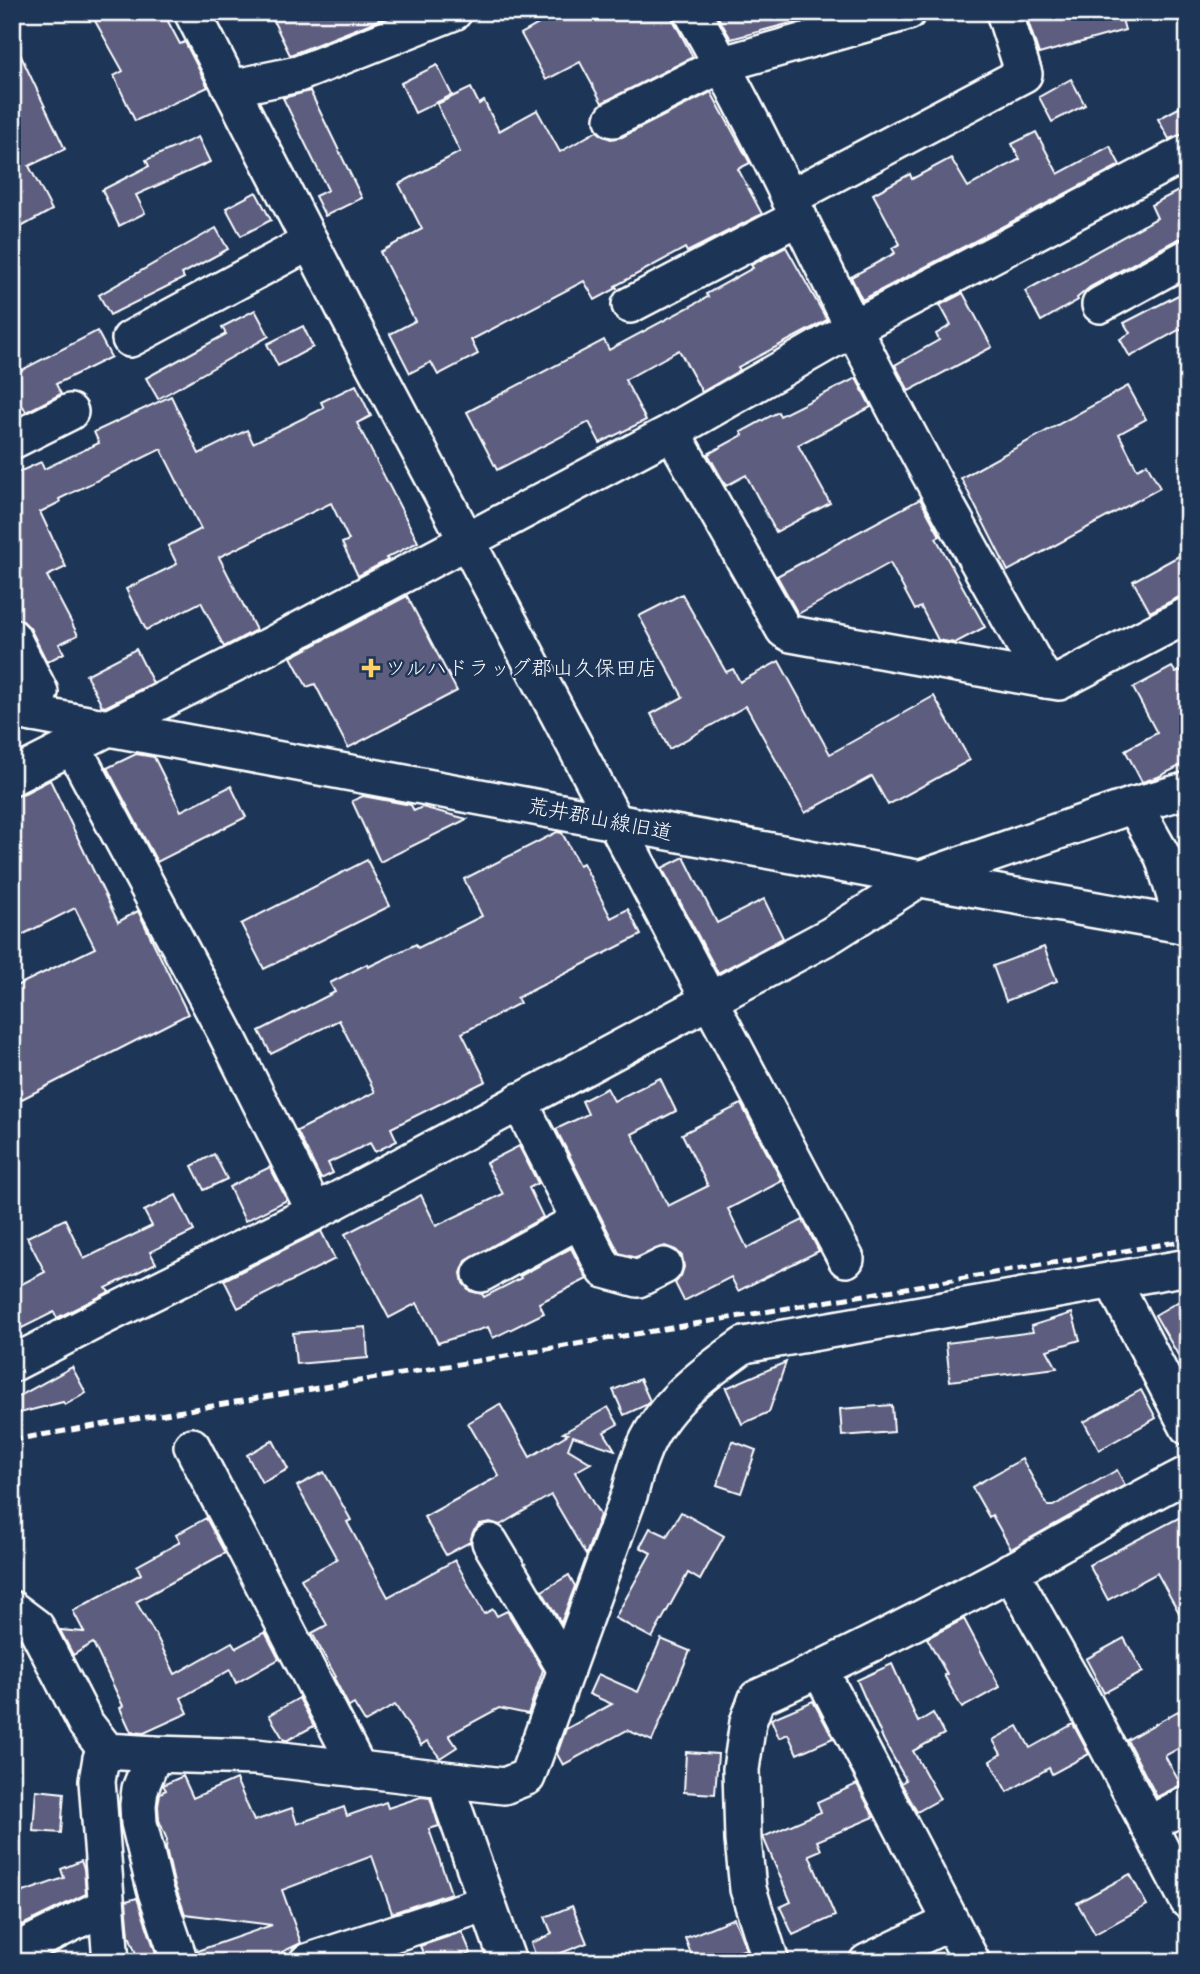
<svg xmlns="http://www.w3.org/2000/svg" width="1200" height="1974" font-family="'Comic Neue','Klee One',sans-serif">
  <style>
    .building { fill: #5d5d80; stroke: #fff; stroke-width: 2 }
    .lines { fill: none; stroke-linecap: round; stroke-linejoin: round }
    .minor-casing { stroke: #fff; stroke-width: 40 }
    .minor { stroke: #1d3557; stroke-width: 35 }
    .rail { stroke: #fff; stroke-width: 5; stroke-dasharray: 10 5; stroke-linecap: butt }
    .poi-dot { fill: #ffd166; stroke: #1d3557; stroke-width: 2.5 }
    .labels { text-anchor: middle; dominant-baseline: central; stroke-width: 5; stroke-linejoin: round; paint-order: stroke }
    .poi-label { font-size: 21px; fill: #fff; stroke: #1d3557; text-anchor: start }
    .street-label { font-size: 21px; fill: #fff; stroke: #1d3557 }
  </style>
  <rect width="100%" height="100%" fill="#1d3557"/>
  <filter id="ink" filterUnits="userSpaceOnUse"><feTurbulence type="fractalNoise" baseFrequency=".0143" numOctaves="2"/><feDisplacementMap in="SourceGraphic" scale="14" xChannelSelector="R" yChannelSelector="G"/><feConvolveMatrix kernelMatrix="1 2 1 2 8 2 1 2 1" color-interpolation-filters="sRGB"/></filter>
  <g filter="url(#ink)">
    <!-- building -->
    <g class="building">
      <path d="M90,12H163L180,44L185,42L208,87L135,121L114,76L123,71Z"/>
      <path d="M269,12H399L290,55Z"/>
      <path d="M560,12H669L693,57L602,103L580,62L546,80L521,34Z"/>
      <path d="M715,12H805L806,19L731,39Z"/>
      <path d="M1025,12H1120L1125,30L1039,54Z"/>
      <path d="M12,37L65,149L29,166L52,210L12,232Z"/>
      <path d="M437,65L452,95L415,113L401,83Z"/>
      <path d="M1071,79L1085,105L1052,122L1039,97Z"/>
      <path d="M471,88L479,104L484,101L499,131L537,110L560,152L597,131L603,136L611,139L622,137L711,92L750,163L738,169L762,214L687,252L685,248L615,286L617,288L595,300L584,281L471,340L478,354L438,375L431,362L410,373L390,334L415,321L380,252L422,229L399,184L460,152L437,104Z"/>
      <path d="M310,91L362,198L325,216L315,196L328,190L283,98Z"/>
      <path d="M1188,103V132L1169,139L1158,119Z"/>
      <path d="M1036,132L1058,174L1110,146L1120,165L862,300L851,277L895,253L892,248L900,244L873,194L910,174L912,179L951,158L968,187L1020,159L1012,144Z"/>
      <path d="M198,137L210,162L136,195L145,213L119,226L102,190L149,166L146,160Z"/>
      <path d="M1188,186V237L1178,239L1090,287L1077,298L1078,300L1041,321L1025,291L1157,218L1151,205Z"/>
      <path d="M256,192L271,220L241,236L226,208Z"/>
      <path d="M216,228L228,249L182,274L184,278L110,315L99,295Z"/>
      <path d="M786,247L827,320L738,367L740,370L702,392L679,350L625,380L646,420L600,443L589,422L497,470L467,412L604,340L609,350L708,297L706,294L753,268L751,265Z"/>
      <path d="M1188,290V325L1130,357L1120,339L1130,333L1124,323Z"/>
      <path d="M963,293L992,347L909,391L895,365L939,340L936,334L951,325L940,305Z"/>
      <path d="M255,310L269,336L158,399L146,378L226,334L222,327Z"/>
      <path d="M303,326L313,347L278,366L267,344Z"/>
      <path d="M97,331L111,357L56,384L61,394L26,412L23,406L12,412V375Z"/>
      <path d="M856,378L871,407L798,445L830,503L776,532L746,475L726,486L708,454L743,435L741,432L778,412L780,416Z"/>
      <path d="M356,385L371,416L357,423L418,542L386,558L388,560L358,576L342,543L349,540L331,503L219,557L256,630L224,647L201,602L146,630L126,589L177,564L168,546L201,529L161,449L59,499L60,502L40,512L66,567L47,576L78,635L59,644L64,653L47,662L30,628L23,621L15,618L12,612V475L41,462L44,469L99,443L94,432L171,396L199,454L247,430L253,443L324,408L321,402Z"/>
      <path d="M1128,386L1146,419L1119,434L1137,469L1147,464L1160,488L1008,571L961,478Z"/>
      <path d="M920,499L940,536L936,538L985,627L955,643L938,640L921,607L915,610L890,563L798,614L777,576Z"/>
      <path d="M1188,551V595L1179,597L1150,612L1133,581Z"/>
      <path d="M682,594L726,672L733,669L740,682L779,661L830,754L934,696L970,760L888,805L872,776L805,813L746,706L669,749L651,714L683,697L639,616Z"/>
      <path d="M407,596L457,691L348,748L315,684L307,687L291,657Z"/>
      <path d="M136,649L153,683L105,707L102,706L86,675Z"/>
      <path d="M1172,667L1176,673L1188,667V762L1158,777L1142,782L1125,750L1157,733L1133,688Z"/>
      <path d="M136,754L154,757L181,811L231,786L246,817L157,862L107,768Z"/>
      <path d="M50,780L118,922L138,911L188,1014L12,1104V1078L21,1074L12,1058V988L95,948L75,908L12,940V797L21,795Z"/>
      <path d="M363,796L411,805L414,811L422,807L467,819L380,862L352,801Z"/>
      <path d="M557,832L562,833L579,865L583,863L611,918L628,909L641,935L517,998L520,1003L462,1033L486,1081L391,1128L397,1141L375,1152L370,1143L328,1163L333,1173L321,1179L297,1131L375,1092L339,1020L271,1054L259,1031L335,992L330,983L367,964L368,967L416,944L418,948L482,916L464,879Z"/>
      <path d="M684,857L717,923L764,899L783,938L718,973L662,868Z"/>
      <path d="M367,860L390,906L264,969L241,924Z"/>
      <path d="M1044,947L1057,981L1006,1001L993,966Z"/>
      <path d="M660,1078L676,1111L632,1134L668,1206L708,1186L682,1134L741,1104L782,1181L728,1209L747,1248L803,1220L819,1251L738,1291L731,1277L684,1301L675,1283L681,1276L684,1267L682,1256L676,1250L665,1246L636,1258L619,1253L556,1129L588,1114L582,1101L607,1088L614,1101Z"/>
      <path d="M519,1146L538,1183L529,1188L543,1217L466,1261L461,1273L463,1283L470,1291L482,1294L484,1297L521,1278L520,1276L571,1248L587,1279L539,1303L544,1313L493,1338L488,1327L438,1343L417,1303L389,1318L345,1234L421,1195L436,1226L503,1194L486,1163Z"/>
      <path d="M214,1154L227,1179L204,1190L192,1166Z"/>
      <path d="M270,1167L287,1200L245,1221L229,1187Z"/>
      <path d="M176,1195L194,1231L150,1252L156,1263L106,1288L109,1292L57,1318L54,1312L12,1333V1289L45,1272L27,1237L65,1219L84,1259L152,1226L144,1211Z"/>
      <path d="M321,1231L335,1259L238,1308L224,1280Z"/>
      <path d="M1188,1296V1372L1155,1315Z"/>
      <path d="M1072,1313L1080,1340L1047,1350L1057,1368L950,1381L946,1343L1033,1332L1031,1326Z"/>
      <path d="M366,1327L368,1358L296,1364L293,1333Z"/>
      <path d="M786,1362L769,1412L742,1424L726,1388Z"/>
      <path d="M72,1367L86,1393L65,1405L63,1402L12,1415V1400Z"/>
      <path d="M640,1379L650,1401L646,1405L624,1415L613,1390Z"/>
      <path d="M1141,1390L1156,1418L1099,1450L1084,1422Z"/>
      <path d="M500,1404L530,1457L568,1434L563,1433L608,1407L618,1424L604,1432L615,1450L573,1436L568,1449L591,1463L575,1472L600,1515L586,1555L551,1495L500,1525L490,1522L480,1524L473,1532L470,1542L446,1555L424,1517L499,1476L468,1423Z"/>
      <path d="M892,1405L894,1432L842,1436L840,1409Z"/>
      <path d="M273,1440L288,1469L262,1483L247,1455Z"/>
      <path d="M732,1441L756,1450L741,1493L717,1485Z"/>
      <path d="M1022,1459L1048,1506H1053L1117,1470L1125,1485L1011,1549L992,1515L989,1517L972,1487Z"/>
      <path d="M324,1472L351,1520L347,1522L388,1597L455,1560L484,1614L493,1609L497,1616L507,1611L543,1670L528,1714L499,1708L449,1735L457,1747L440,1758L427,1741L421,1745L395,1705L365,1722L354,1704L349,1707L334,1678L336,1677L312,1633L327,1625L301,1579L337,1559L297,1486Z"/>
      <path d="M681,1512L724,1536L700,1580L688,1573L652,1638L615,1618L651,1553L640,1547L650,1528L667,1536Z"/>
      <path d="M1188,1513V1629L1157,1573L1108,1600L1089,1565Z"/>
      <path d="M206,1518L225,1553L136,1602L158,1639L175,1674L232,1642L236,1648L265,1632L279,1659L236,1683L230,1670L181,1698L188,1713L144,1733L131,1732L120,1708L123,1706L93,1643L73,1655L60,1630L84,1632L73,1611L141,1574L137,1566L180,1542L176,1535Z"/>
      <path d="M569,1575L575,1586L561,1623L542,1591Z"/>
      <path d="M964,1619L1000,1687L962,1708L944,1675L947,1674L927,1638Z"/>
      <path d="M1124,1638L1143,1672L1104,1693L1086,1659Z"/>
      <path d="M661,1639L690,1651L652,1741L627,1730L563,1765L557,1754L566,1729L612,1704L589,1694L598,1674L638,1692Z"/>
      <path d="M892,1664L918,1722L933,1713L944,1734L913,1751L940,1799L917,1812L901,1783L906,1780L884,1741L857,1680Z"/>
      <path d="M299,1698L314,1726L288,1740H284L269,1715Z"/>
      <path d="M813,1701L833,1738L797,1754L788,1734L779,1738L771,1719Z"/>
      <path d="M1178,1711L1188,1728V1743L1165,1756L1181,1785L1157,1797L1127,1740Z"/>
      <path d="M1073,1724L1089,1754L1052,1774L1049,1768L1007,1792L990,1761L1001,1754L993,1740L1018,1726L1030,1748Z"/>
      <path d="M686,1752L718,1754L715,1794L684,1792Z"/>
      <path d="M183,1776L193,1798L236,1779L254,1821L292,1808L297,1824L344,1807L347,1816L386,1802L388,1808L421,1797L430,1798L439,1826L429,1829L451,1893L392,1913L372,1856L282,1890L301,1943L282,1952L285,1962H200L197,1951L272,1925L185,1914L174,1883L166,1848L167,1840L159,1820L158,1806L160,1793L166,1790L163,1785Z"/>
      <path d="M857,1784L874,1817L817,1841L821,1850L809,1855L835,1916L793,1935L780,1907L791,1902L763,1837L821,1812L817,1802Z"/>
      <path d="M36,1790L64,1793L61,1833L33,1831Z"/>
      <path d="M81,1861L84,1869L86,1894L12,1930V1896L64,1878L61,1869Z"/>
      <path d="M1130,1874L1147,1905L1095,1934L1077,1903Z"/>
      <path d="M137,1898L159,1962H139L129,1935L126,1901Z"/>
      <path d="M572,1906L587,1943L538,1962L531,1943L552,1934L545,1917Z"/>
      <path d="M734,1918L746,1949L714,1962H694L685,1938Z"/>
      <path d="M462,1932L471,1953L452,1962H427L420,1946Z"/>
    </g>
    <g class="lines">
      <!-- minor casing -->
      <g class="minor-casing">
        <g id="minor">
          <path d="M192,12L349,318L846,1259"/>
          <path d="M692,12C751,113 799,220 852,325C910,442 975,557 1039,671L1046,680L1059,682L1188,615"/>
          <path d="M231,88L298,74L454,12"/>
          <path d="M613,119L723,64L908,12"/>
          <path d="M789,198L1024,74L1004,12"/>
          <path d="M630,305L799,217"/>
          <path d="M1100,305L1188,257"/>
          <path d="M130,339L310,242"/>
          <path d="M672,432L784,630L791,634L1046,680"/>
          <path d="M12,441L70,412"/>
          <path d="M12,637L40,692L33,714"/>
          <path d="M12,710L970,888L1188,926"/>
          <path d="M72,745L224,1030L315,1212"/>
          <path d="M12,777L271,645L668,434L853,328L1188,152"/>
          <path d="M1134,805L1163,857L1184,926"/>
          <path d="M519,1101L605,1270L638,1279L664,1266"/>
          <path d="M481,1274L580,1220"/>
          <path d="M1112,1280L1188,1427"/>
          <path d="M12,1364L99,1319L315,1212L831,935L919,879L1134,805L1188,790"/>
          <path d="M192,1446L359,1770"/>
          <path d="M490,1542L566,1670"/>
          <path d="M1010,1571L1083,1700L1188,1901"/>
          <path d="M12,1609L36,1627L86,1724L107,1751L154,1754L256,1757L504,1786L527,1777L630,1493C633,1481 636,1468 641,1456C659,1406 703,1374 744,1345L1188,1267"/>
          <path d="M820,1670L972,1962"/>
          <path d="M107,1751L101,1758L97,1781L111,1962"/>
          <path d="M154,1754L140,1789L138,1805L139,1823L155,1889L180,1962"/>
          <path d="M446,1780L453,1806L508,1962"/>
          <path d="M1148,1825L1188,1803"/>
          <path d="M12,1953L106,1906"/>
          <path d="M307,1962L487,1903"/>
          <path d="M771,1962L748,1889L743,1840L741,1769L748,1722L757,1698C843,1660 927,1616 1010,1572C1069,1539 1127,1505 1188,1474"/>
          <path d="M867,1962L951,1922"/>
        </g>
      </g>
      <!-- minor -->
      <use href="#minor" class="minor"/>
      <!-- rail -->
      <path class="rail" d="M12,1440L1188,1240"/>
    </g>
  </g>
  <!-- markers -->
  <path class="poi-dot" d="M367.5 657.5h7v7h7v7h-7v7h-7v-7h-7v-7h7z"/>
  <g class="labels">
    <!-- poi labels -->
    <g class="poi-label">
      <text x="385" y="668">ツルハドラッグ郡山久保田店</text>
    </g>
    <!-- street labels -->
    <g class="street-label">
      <text transform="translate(600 819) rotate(11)">荒井郡山線旧道</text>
    </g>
  </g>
  <!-- margin -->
  <rect width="1200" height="1974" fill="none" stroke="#1d3557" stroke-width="42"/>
  <rect x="21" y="21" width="1158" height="1932" fill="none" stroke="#fff" stroke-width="2.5" filter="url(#ink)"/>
</svg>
